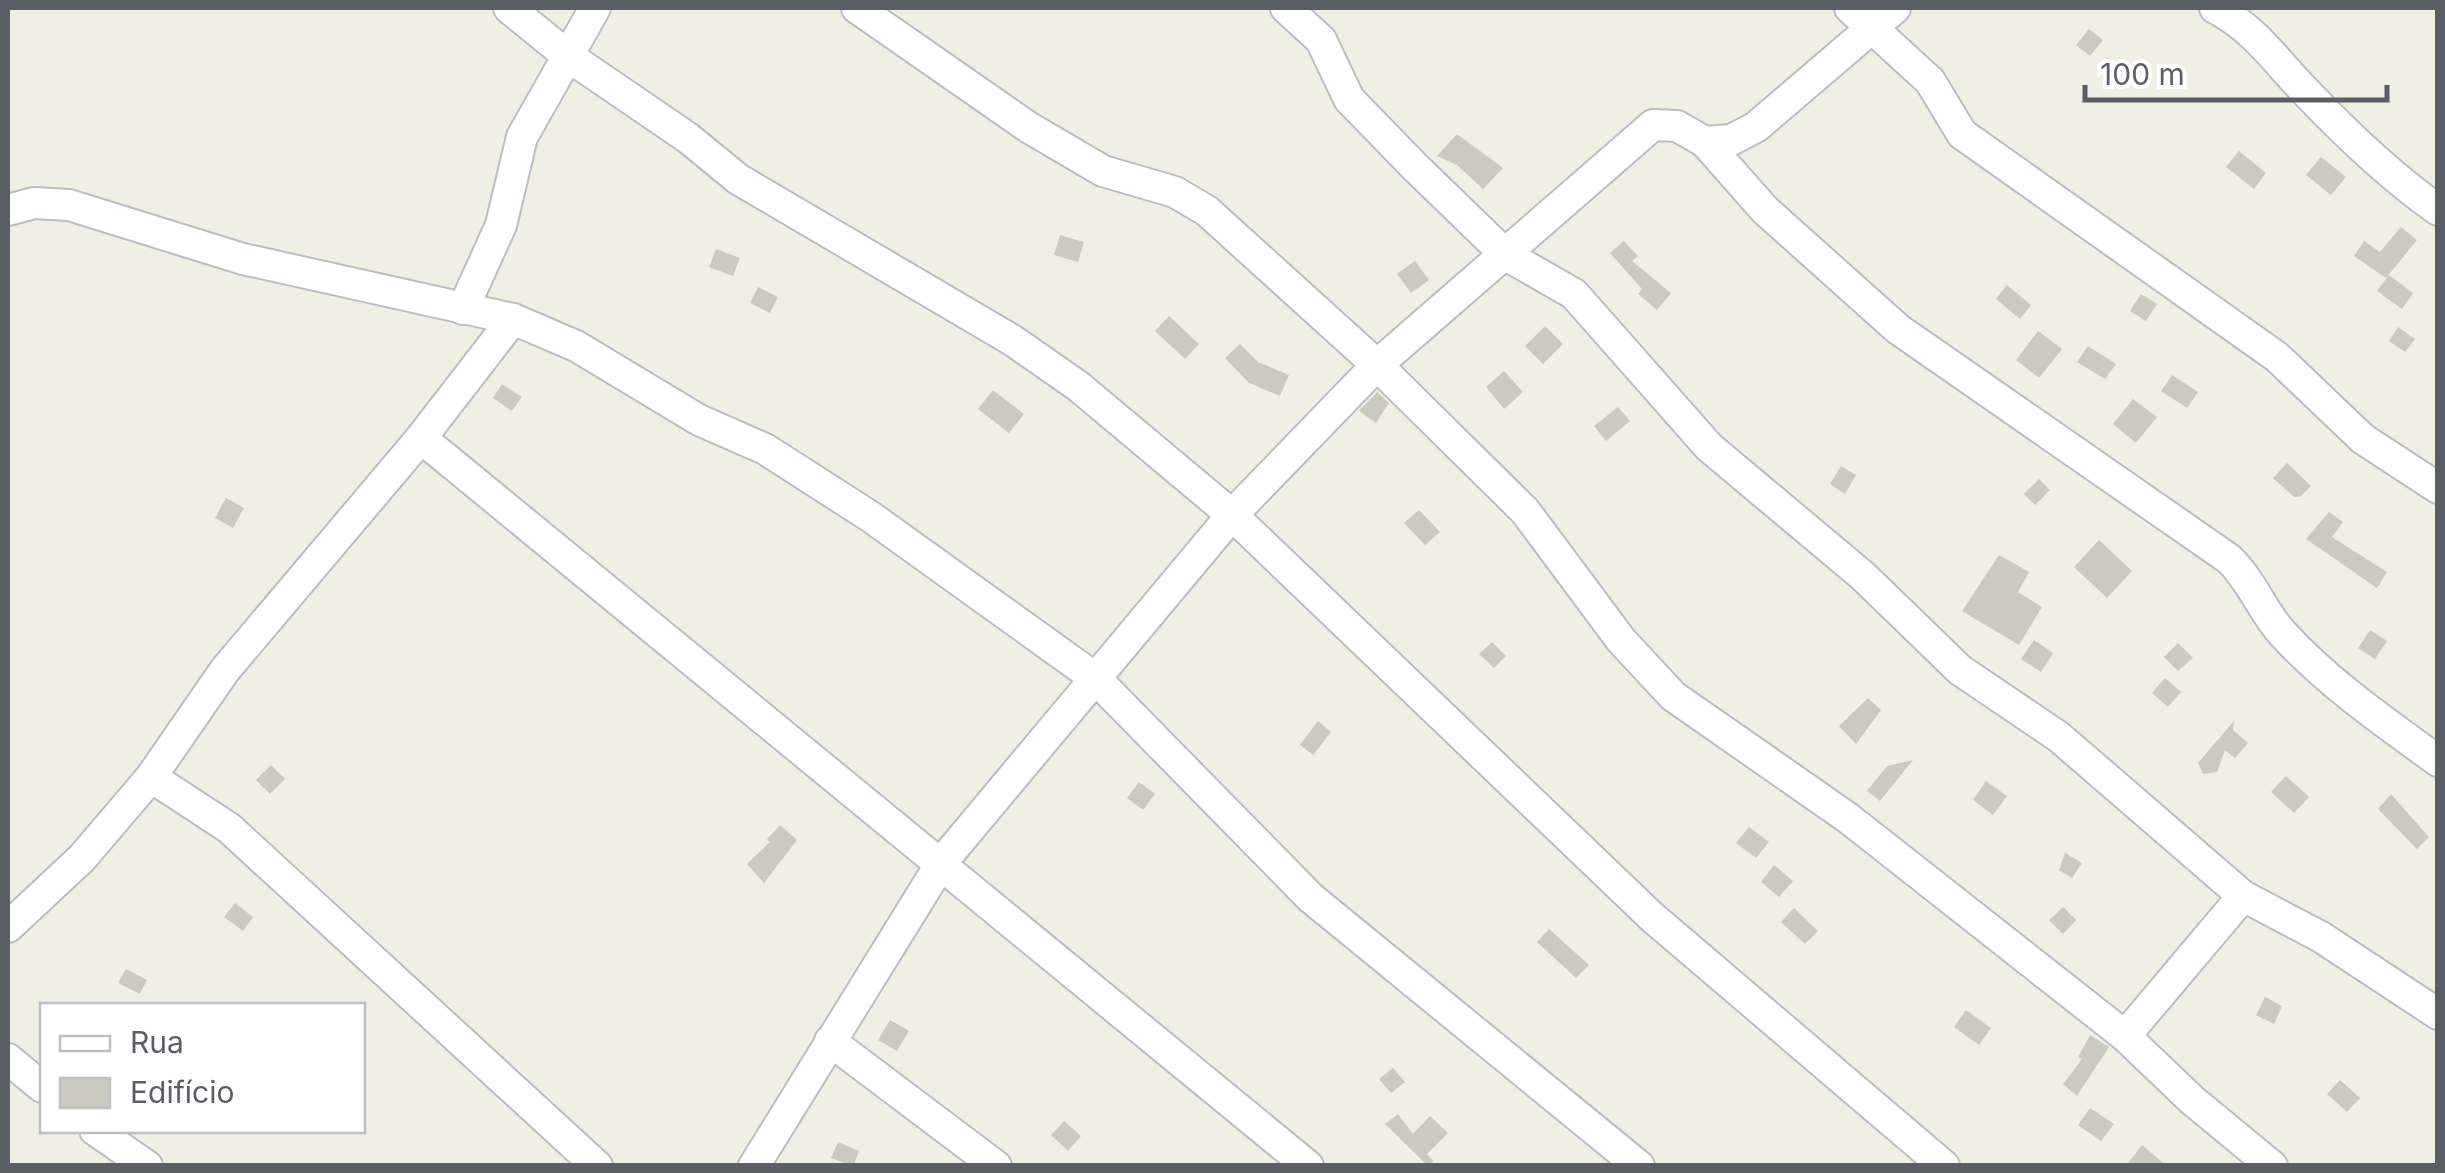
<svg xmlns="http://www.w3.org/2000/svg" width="2445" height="1173" font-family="Inter,sans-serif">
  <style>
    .building { fill: #cacac0 }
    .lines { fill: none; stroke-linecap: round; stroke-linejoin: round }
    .minor-casing { stroke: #bcbdc3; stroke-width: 34 }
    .minor { stroke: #fff; stroke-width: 30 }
  </style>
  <rect width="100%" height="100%" fill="#efefe4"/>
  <!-- building -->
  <g class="building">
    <path d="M2089,29L2103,40L2090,56L2076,45Z"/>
    <path d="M1457,134L1503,168L1483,189L1457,165L1437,156Z"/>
    <path d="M2239,151L2266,173L2254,189L2226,167Z"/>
    <path d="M2321,157L2346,177L2331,195L2306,175Z"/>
    <path d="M2401,227L2417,240L2386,278L2354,256L2364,241L2380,252Z"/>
    <path d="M1060,235L1084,242L1078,262L1054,255Z"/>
    <path d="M1624,241L1638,256L1632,261L1671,293L1657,310L1638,294L1642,289L1610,253Z"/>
    <path d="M716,249L740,258L733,276L709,267Z"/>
    <path d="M1415,261L1429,280L1411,293L1397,274Z"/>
    <path d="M2389,275L2413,293L2402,309L2377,291Z"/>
    <path d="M2007,285L2031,305L2020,319L1996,299Z"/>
    <path d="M758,287L778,297L770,313L750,303Z"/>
    <path d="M2141,294L2157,304L2146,321L2130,311Z"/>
    <path d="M1169,316L1199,344L1185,359L1155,331Z"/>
    <path d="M1545,326L1563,344L1543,364L1525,346Z"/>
    <path d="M2398,327L2415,339L2405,352L2389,341Z"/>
    <path d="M2038,331L2062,349L2039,378L2016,360Z"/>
    <path d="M1240,344L1258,362L1289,375L1280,396L1249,383L1225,358Z"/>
    <path d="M2088,346L2116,364L2105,379L2077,362Z"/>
    <path d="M1504,371L1523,392L1504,409L1486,387Z"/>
    <path d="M2172,375L2198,392L2187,408L2161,391Z"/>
    <path d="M502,384L522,397L512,411L493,398Z"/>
    <path d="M993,390L1024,414L1009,433L978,409Z"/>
    <path d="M1377,392L1389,403L1376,423L1359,411Z"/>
    <path d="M2133,399L2157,417L2136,443L2113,424Z"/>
    <path d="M1618,407L1630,421L1606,441L1594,426Z"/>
    <path d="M2287,463L2311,486L2300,497H2294L2273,478Z"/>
    <path d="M1841,466L1856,475L1845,494L1830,484Z"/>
    <path d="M2039,479L2050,490L2035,505L2024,494Z"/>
    <path d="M226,498L244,508L233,528L215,518Z"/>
    <path d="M1419,510L1440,532L1425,545L1404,523Z"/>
    <path d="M2329,512L2343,522L2332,537L2387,572L2377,588L2306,539Z"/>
    <path d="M2099,540L2132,571L2107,598L2074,567Z"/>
    <path d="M1999,555L2029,572L2018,592L2042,607L2019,645L1962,611Z"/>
    <path d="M2370,630L2387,641L2375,659L2358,648Z"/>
    <path d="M2034,640L2053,653L2041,672L2021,659Z"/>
    <path d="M1492,642L1506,656L1494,668L1479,654Z"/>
    <path d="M2178,643L2193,658L2178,671L2164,657Z"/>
    <path d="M2165,678L2181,692L2168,707L2152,693Z"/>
    <path d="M1868,698L1881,710L1856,744L1839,726Z"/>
    <path d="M1318,721L1331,732L1313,755L1300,745Z"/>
    <path d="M2234,721L2233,730L2248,743L2235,758L2225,750L2217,772L2203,774L2198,763Z"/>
    <path d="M1913,760L1880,801L1867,791L1887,766Z"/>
    <path d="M271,765L285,779L270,794L256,780Z"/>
    <path d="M2286,776L2309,797L2294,813L2271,792Z"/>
    <path d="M1986,781L2007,796L1993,815L1973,800Z"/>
    <path d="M1139,782L1155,794L1143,810L1127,798Z"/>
    <path d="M2391,794L2429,837L2417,849L2378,809Z"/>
    <path d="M780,825L797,840L764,883L747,864L770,842L767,839Z"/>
    <path d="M1749,827L1769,842L1756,858L1736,843Z"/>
    <path d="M2065,853L2082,863L2072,878L2059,870Z"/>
    <path d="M1774,865L1793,881L1779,897L1761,882Z"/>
    <path d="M235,903L253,917L243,931L224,917Z"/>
    <path d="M2063,907L2076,920L2063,934L2049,920Z"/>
    <path d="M1794,908L1818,931L1805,944L1781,922Z"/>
    <path d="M1549,929L1589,965L1576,978L1537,942Z"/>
    <path d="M126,969L147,980L140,994L118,983Z"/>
    <path d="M2265,997L2282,1006L2274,1024L2256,1015Z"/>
    <path d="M1966,1010L1991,1028L1979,1045L1954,1027Z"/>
    <path d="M890,1020L909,1031L897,1051L878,1040Z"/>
    <path d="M2090,1035L2109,1047L2077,1096L2063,1084L2082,1059L2078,1057Z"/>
    <path d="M1393,1068L1405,1082L1391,1093L1379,1079Z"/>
    <path d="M2340,1080L2360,1098L2347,1112L2327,1094Z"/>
    <path d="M2090,1108L2114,1124L2101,1141L2078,1125Z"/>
    <path d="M1398,1114L1413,1134L1430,1116L1448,1133L1427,1154L1433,1161L1428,1166L1385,1124Z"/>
    <path d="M1064,1121L1081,1136L1068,1151L1051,1135Z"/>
    <path d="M838,1142L859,1151L853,1166L831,1158Z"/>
    <path d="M2142,1145L2167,1166H2126Z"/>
  </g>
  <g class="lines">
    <!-- minor casing -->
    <g class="minor-casing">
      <g id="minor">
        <path d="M509,8L568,56L688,138L738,179L1012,340L1078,386L1232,515L1652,917L1944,1166"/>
        <path d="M857,8L1028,127L1103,171L1175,192L1207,211L1377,365L1525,511L1621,640L1673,696L1848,818L2125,1036L2192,1100L2272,1166"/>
        <path d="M1286,8L1321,40L1349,99L1414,166L1506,255L1574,294L1709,447L1863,576L1960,670L2059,737L2243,896L2321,937L2438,1014"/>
        <path d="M1850,8L1930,81L1962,134L2277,357L2363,439L2438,488"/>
        <path d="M2215,8C2255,29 2274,59 2305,91C2345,133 2390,176 2438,210"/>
        <path d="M1705,142L1731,140L1756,127L1895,8"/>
        <path d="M8,210L34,203L69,205L243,259L513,319L576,346L699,420L765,449L871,517L1095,678L1311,898L1639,1166"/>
        <path d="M463,309L501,225L522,137L595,8"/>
        <path d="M421,438L1308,1166"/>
        <path d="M151,777L229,828L597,1166"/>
        <path d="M8,927L82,858L151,777L225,670L421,438L513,319"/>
        <path d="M2125,1036L2243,896"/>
        <path d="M830,1041L996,1166"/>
        <path d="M8,1059L42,1087"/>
        <path d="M95,1130L147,1166"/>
        <path d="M754,1166L942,862L1232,515L1377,365L1653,125L1677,126L1705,142L1765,210L1898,329L2229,559C2252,581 2262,611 2283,634C2329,684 2383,721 2438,761"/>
      </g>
    </g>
    <!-- minor -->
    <use href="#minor" class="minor"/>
  </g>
  <!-- border -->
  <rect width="2445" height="1173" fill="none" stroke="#5c5e65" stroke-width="20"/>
  <!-- legend -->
  <rect x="40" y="1003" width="325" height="130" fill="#ffffff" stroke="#bebfc1" stroke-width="2.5"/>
  <rect x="60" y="1036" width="50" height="15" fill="#ffffff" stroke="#bebfc1" stroke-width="2.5"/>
  <text x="130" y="1053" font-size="30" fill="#5c5e65">Rua</text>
  <rect x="60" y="1078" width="50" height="30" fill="#cacac0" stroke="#bebfc1" stroke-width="2.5"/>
  <text x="130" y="1103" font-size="30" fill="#5c5e65">Edifício</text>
  <!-- scale -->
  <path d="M2085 85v15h302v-15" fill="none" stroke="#5c5e65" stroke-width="5"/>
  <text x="2100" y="85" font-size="30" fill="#5c5e65" stroke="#ffffff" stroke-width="8" paint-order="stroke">100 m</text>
</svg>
